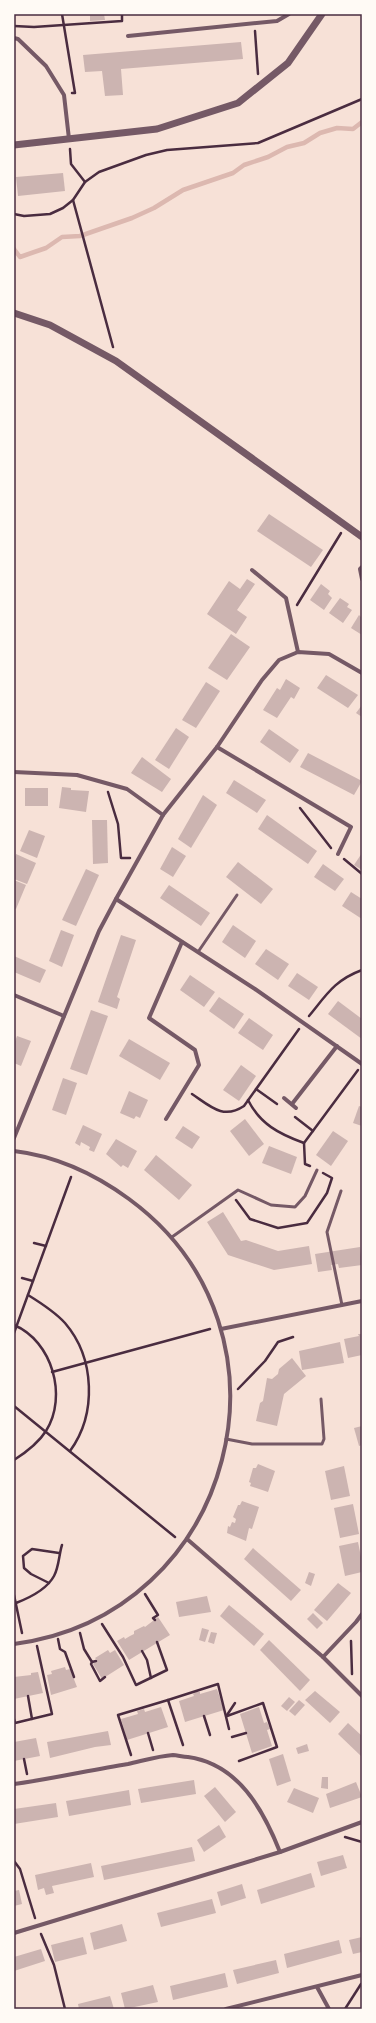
<svg xmlns="http://www.w3.org/2000/svg" width="376" height="2023" font-family="Montserrat,sans-serif">
  <style>
    .lines { fill: none; stroke-linecap: round; stroke-linejoin: round }
    .stream { stroke: #dcb8b0; stroke-width: 4.5 }
    .building { fill: #ccb4b1 }
    .path { stroke: #4a2c40; stroke-width: 2.5 }
    .service { stroke: #755966; stroke-width: 3 }
    .minor { stroke: #755966; stroke-width: 4 }
    .tertiary { stroke: #755966; stroke-width: 7 }
    .neatline { fill: none; stroke: #4a2c40; stroke-width: 1.5 }
  </style>
  <rect width="100%" height="100%" fill="#f7e1d7"/>
  <g class="lines">
    <!-- stream -->
    <path class="stream" d="M14,249L20,257L46,248L62,237L80,236L132,218L154,208L183,190L233,173L244,165L268,157L287,147L304,143L320,133L337,128L353,129L362,122"/>
  </g>
  <!-- building -->
  <g class="building">
    <path d="M90,14H104L105,20L90,21Z"/>
    <path d="M241,42L243,59L121,69L123,95L105,96L102,71L85,72L83,55Z"/>
    <path d="M63,173L65,191L18,196L16,177Z"/>
    <path d="M269,514L323,550L311,567L257,531Z"/>
    <path d="M247,579L255,584L237,610L247,617L236,634L207,614L229,581L240,589Z"/>
    <path d="M321,584L330,591L328,594L332,598L324,610L310,600Z"/>
    <path d="M340,598L349,604L347,607L352,610L343,623L329,613Z"/>
    <path d="M359,615L362,618V635L351,628Z"/>
    <path d="M231,634L250,647L227,680L208,668Z"/>
    <path d="M326,675L358,695L348,708L317,688Z"/>
    <path d="M286,679L300,688L294,699L291,697L277,718L263,710L277,688L280,690Z"/>
    <path d="M206,682L220,691L196,728L182,720Z"/>
    <path d="M362,705V717L356,713Z"/>
    <path d="M176,728L189,737L169,769L155,760Z"/>
    <path d="M269,729L299,750L290,763L260,742Z"/>
    <path d="M308,753L362,781L354,795L300,767Z"/>
    <path d="M142,757L171,779L162,792L131,773Z"/>
    <path d="M234,780L266,800L257,813L226,793Z"/>
    <path d="M62,787L71,788V790L89,791L86,812L59,808Z"/>
    <rect x="25" y="788" width="23" height="18"/>
    <path d="M203,795L217,805L191,848L178,839Z"/>
    <path d="M267,815L317,851L308,864L258,829Z"/>
    <path d="M92,820H107L108,863L93,864Z"/>
    <path d="M29,830L45,836L37,858L20,851Z"/>
    <path d="M172,847L186,856L173,877L160,869Z"/>
    <path d="M362,853V870L354,865Z"/>
    <path d="M16,854L36,863L27,884L14,879V859Z"/>
    <path d="M238,862L273,889L261,904L226,877Z"/>
    <path d="M323,864L344,879L335,891L314,877Z"/>
    <path d="M86,869L99,875L76,926L62,920Z"/>
    <path d="M14,880L26,885L16,909L14,908Z"/>
    <path d="M169,885L210,913L201,926L160,898Z"/>
    <path d="M351,892L362,899V919L342,906Z"/>
    <path d="M233,925L256,941L245,958L222,942Z"/>
    <path d="M61,930L74,935L62,967L49,961Z"/>
    <path d="M121,935L136,940L117,997L120,999L117,1009L98,1002Z"/>
    <path d="M266,949L289,964L278,980L255,964Z"/>
    <path d="M14,956L46,970L40,983L14,972Z"/>
    <path d="M297,973L318,987L309,1000L288,986Z"/>
    <path d="M190,975L215,992L204,1007L180,990Z"/>
    <path d="M219,997L244,1014L234,1029L209,1011Z"/>
    <path d="M338,1001L362,1019V1039L328,1014Z"/>
    <path d="M91,1010L108,1016L87,1075L70,1069Z"/>
    <path d="M249,1018L273,1035L263,1050L238,1033Z"/>
    <path d="M17,1036L31,1041L21,1066L14,1063V1044Z"/>
    <path d="M129,1039L170,1063L160,1080L119,1056Z"/>
    <path d="M241,1065L256,1076L239,1101L223,1090Z"/>
    <path d="M63,1078L77,1083L66,1115L52,1110Z"/>
    <path d="M129,1091L148,1100L140,1118L136,1116L134,1119L120,1113Z"/>
    <path d="M359,1106L362,1107V1126L353,1123Z"/>
    <path d="M245,1119L264,1144L249,1156L230,1131Z"/>
    <path d="M83,1125L102,1134L94,1152L89,1150L90,1147L81,1142L80,1146L75,1143Z"/>
    <path d="M183,1126L200,1137L192,1149L175,1138Z"/>
    <path d="M333,1131L348,1141L331,1166L316,1155Z"/>
    <path d="M116,1139L137,1151L128,1168L123,1165L121,1167L106,1154Z"/>
    <path d="M269,1146L297,1157L291,1174L262,1163Z"/>
    <path d="M156,1155L192,1185L179,1200L144,1170Z"/>
    <path d="M223,1212L241,1241L246,1240L278,1251L309,1246L312,1264L274,1270L228,1255L207,1222Z"/>
    <path d="M360,1247L362,1265L339,1268L338,1264L331,1265L332,1270L318,1272L315,1254Z"/>
    <path d="M358,1334H362V1355L348,1358L344,1339L359,1336Z"/>
    <path d="M340,1342L344,1363L302,1370L299,1351Z"/>
    <path d="M292,1358L306,1376L284,1394L277,1426L256,1421L260,1403L263,1401L267,1378L272,1379L278,1374L279,1369Z"/>
    <path d="M362,1426V1445L359,1446L354,1428Z"/>
    <path d="M258,1464L275,1471L268,1492L250,1486L251,1483L249,1482L253,1468H256Z"/>
    <path d="M344,1466L350,1496L331,1500L325,1471Z"/>
    <path d="M242,1501L259,1507L252,1529L249,1528L246,1541L227,1533L228,1526L230,1527L232,1522L235,1523L236,1519L233,1517L238,1505H240Z"/>
    <path d="M353,1504L359,1534L340,1538L334,1508Z"/>
    <path d="M358,1542L362,1562V1572L345,1576L339,1546Z"/>
    <path d="M253,1548L301,1590L291,1601L244,1559Z"/>
    <path d="M309,1572L315,1574L311,1586L305,1583Z"/>
    <path d="M338,1583L351,1593L327,1621L314,1610Z"/>
    <path d="M207,1596L211,1612L179,1617L176,1602Z"/>
    <path d="M229,1605L264,1634L254,1646L220,1616Z"/>
    <path d="M313,1613L323,1623L317,1629L307,1619Z"/>
    <path d="M158,1617L170,1635L129,1660L117,1641L124,1637L125,1639L130,1636L134,1634V1631L144,1626L145,1627Z"/>
    <path d="M202,1628L209,1630L205,1642L199,1640Z"/>
    <path d="M211,1632L217,1633L214,1644L208,1642Z"/>
    <path d="M269,1640L310,1680L300,1691L260,1650Z"/>
    <path d="M108,1650L110,1653L115,1650L124,1665L102,1679L93,1664L97,1660L95,1658Z"/>
    <path d="M65,1667L66,1670L70,1669L77,1687L51,1695L47,1675L52,1674L51,1671Z"/>
    <path d="M38,1672L43,1693L14,1699V1677L31,1675V1673Z"/>
    <path d="M217,1689L224,1710L185,1722L179,1701L194,1696L193,1694L196,1692H200V1694Z"/>
    <path d="M315,1691L340,1712L330,1723L305,1700Z"/>
    <path d="M289,1697L295,1702L287,1711L281,1706Z"/>
    <path d="M299,1700L305,1705L295,1716L289,1711Z"/>
    <path d="M161,1707L168,1727L127,1740L121,1719L138,1714L137,1711L144,1709L145,1712Z"/>
    <path d="M259,1707L264,1723L267,1722L270,1729L267,1730L272,1746L252,1753L240,1714Z"/>
    <path d="M348,1723L362,1736V1757L338,1734Z"/>
    <path d="M108,1731L111,1745L95,1747L50,1758L47,1742Z"/>
    <path d="M36,1738L40,1756L14,1761V1742Z"/>
    <path d="M307,1744L309,1751L298,1754L296,1748Z"/>
    <path d="M283,1754L291,1781L277,1786L269,1759Z"/>
    <path d="M322,1777H328V1789L321,1788Z"/>
    <path d="M194,1780L196,1794L141,1803L138,1789Z"/>
    <path d="M356,1782L362,1797L330,1808L326,1794Z"/>
    <path d="M215,1787L236,1812L225,1822L204,1796Z"/>
    <path d="M294,1788L319,1798L313,1813L287,1802Z"/>
    <path d="M129,1790L131,1805L69,1816L66,1801Z"/>
    <path d="M56,1803L58,1817L14,1824V1809Z"/>
    <path d="M219,1825L226,1837L204,1852L197,1840Z"/>
    <path d="M192,1847L195,1861L104,1880L101,1866Z"/>
    <path d="M343,1855L347,1868L321,1876L317,1862Z"/>
    <path d="M91,1863L94,1877L52,1886L54,1893L46,1895L44,1888L38,1890L35,1875Z"/>
    <path d="M311,1873L315,1887L261,1904L257,1890Z"/>
    <path d="M242,1884L246,1898L221,1906L217,1892Z"/>
    <path d="M19,1890L22,1904L14,1906V1891Z"/>
    <path d="M212,1899L216,1913L161,1927L157,1913Z"/>
    <path d="M122,1924L127,1941L94,1950L90,1933Z"/>
    <path d="M83,1937L87,1954L55,1962L51,1945Z"/>
    <path d="M362,1937V1952L353,1954L349,1940Z"/>
    <path d="M339,1940L342,1953L287,1968L284,1954Z"/>
    <path d="M41,1949L45,1961L14,1971V1957Z"/>
    <path d="M276,1960L279,1973L237,1984L233,1970Z"/>
    <path d="M225,1973L228,1987L173,2000L170,1986Z"/>
    <path d="M153,1985L158,2002L125,2009L121,1993Z"/>
    <path d="M110,1996L114,2009H79L78,2004Z"/>
  </g>
  <g class="lines">
    <!-- path -->
    <g class="path">
      <path d="M62,14L75,93H72"/>
      <path d="M14,26L34,27L122,21V14"/>
      <path d="M255,31L258,74"/>
      <path d="M70,149L71,164L85,182"/>
      <path d="M73,200L113,347"/>
      <path d="M14,214L24,216L50,214L63,208L73,200L85,182L99,172L146,155L167,150L258,143L362,99"/>
      <path d="M297,605L341,533"/>
      <path d="M108,792L118,824L121,858H130"/>
      <path d="M300,808L331,848"/>
      <path d="M344,859L362,874"/>
      <path d="M309,1016C327,994 335,980 362,970"/>
      <path d="M256,1089L277,1104"/>
      <path d="M192,1094C210,1106 223,1120 244,1106L299,1029"/>
      <path d="M248,1100C260,1124 279,1134 304,1143"/>
      <path d="M295,1117L313,1131"/>
      <path d="M310,1166L305,1164L304,1143L358,1070"/>
      <path d="M236,1200L250,1219L278,1228L307,1223L327,1193L332,1178L323,1173"/>
      <path d="M34,1243L46,1246"/>
      <path d="M22,1278L33,1281"/>
      <path d="M28,1295C41,1303 55,1312 65,1323C95,1358 97,1414 70,1451"/>
      <path d="M14,1325C52,1341 68,1396 46,1431C39,1442 25,1453 14,1460"/>
      <path d="M14,1333L71,1177"/>
      <path d="M52,1372L210,1329"/>
      <path d="M238,1389L265,1361L278,1342L293,1337"/>
      <path d="M14,1406L175,1537"/>
      <path d="M49,1583L31,1574L24,1568L23,1556L32,1549L59,1553"/>
      <path d="M145,1594L158,1615L153,1618L155,1620"/>
      <path d="M14,1595L22,1633"/>
      <path d="M16,1603C29,1598 47,1589 54,1576C59,1567 59,1554 62,1545"/>
      <path d="M102,1624L123,1657L136,1685L167,1670L157,1642"/>
      <path d="M80,1633L84,1649L92,1662L96,1661"/>
      <path d="M58,1639L60,1649L65,1652L74,1677"/>
      <path d="M351,1641L352,1674"/>
      <path d="M142,1651L147,1660L151,1678"/>
      <path d="M92,1662L91,1664L100,1681L105,1677"/>
      <path d="M28,1696L32,1719"/>
      <path d="M168,1700L218,1684L229,1729"/>
      <path d="M227,1715L235,1703"/>
      <path d="M204,1716L210,1735"/>
      <path d="M227,1716L263,1703L277,1747L239,1761"/>
      <path d="M14,1719L15,1723L52,1714L37,1646"/>
      <path d="M148,1733L153,1750"/>
      <path d="M232,1737L246,1733"/>
      <path d="M131,1755L118,1715L168,1700L183,1745"/>
      <path d="M24,1759L27,1774"/>
      <path d="M345,1837L362,1842"/>
      <path d="M14,1861L20,1869L35,1918"/>
      <path d="M41,1934L54,1965L65,2009"/>
      <path d="M345,2009L361,1984"/>
    </g>
    <!-- service -->
    <g class="service">
      <path d="M198,952L237,895"/>
      <path d="M341,1191L327,1232L342,1305"/>
      <path d="M172,1237L238,1190L271,1205L295,1207L305,1196L317,1170"/>
      <path d="M226,1439L252,1444H322L324,1439L321,1399"/>
    </g>
    <!-- minor -->
    <g class="minor">
      <path d="M128,36L277,21L289,14"/>
      <path d="M14,38L18,39L46,66L64,95L69,139"/>
      <path d="M362,567L360,569L362,579"/>
      <path d="M252,570L286,598L298,652"/>
      <path d="M217,747L351,827L338,854"/>
      <path d="M14,772L77,775L127,789L163,815"/>
      <path d="M116,899L255,989L362,1064"/>
      <path d="M14,995L64,1016"/>
      <path d="M284,1098L296,1108"/>
      <path d="M292,1104L337,1046"/>
      <path d="M166,1119L199,1065L195,1050L149,1018L182,942"/>
      <path d="M14,1138L99,931L116,899L163,815L217,747L262,680L279,660L298,652L329,654L362,673"/>
      <path d="M14,1151C56,1156 95,1174 129,1199C309,1331 235,1615 14,1644"/>
      <path d="M221,1329L362,1301"/>
      <path d="M187,1539L323,1657L362,1696"/>
      <path d="M323,1657L356,1622L362,1614"/>
      <path d="M14,1784C52,1779 90,1770 128,1764C142,1761 158,1756 173,1755C177,1755 183,1757 188,1757C238,1764 263,1809 280,1852"/>
      <path d="M14,1933L280,1852L362,1822"/>
      <path d="M317,1987L329,2009"/>
      <path d="M226,2009L362,1975"/>
    </g>
    <!-- tertiary -->
    <g class="tertiary">
      <path d="M14,145L157,129L238,103L288,63L322,14"/>
      <path d="M14,313L50,325L116,361L362,537"/>
    </g>
  </g>
  <!-- border -->
  <rect width="376" height="2023" fill="none" stroke="#fffaf5" stroke-width="30"/>
  <rect x="15" y="15" width="346" height="1993" class="neatline"/>
</svg>
